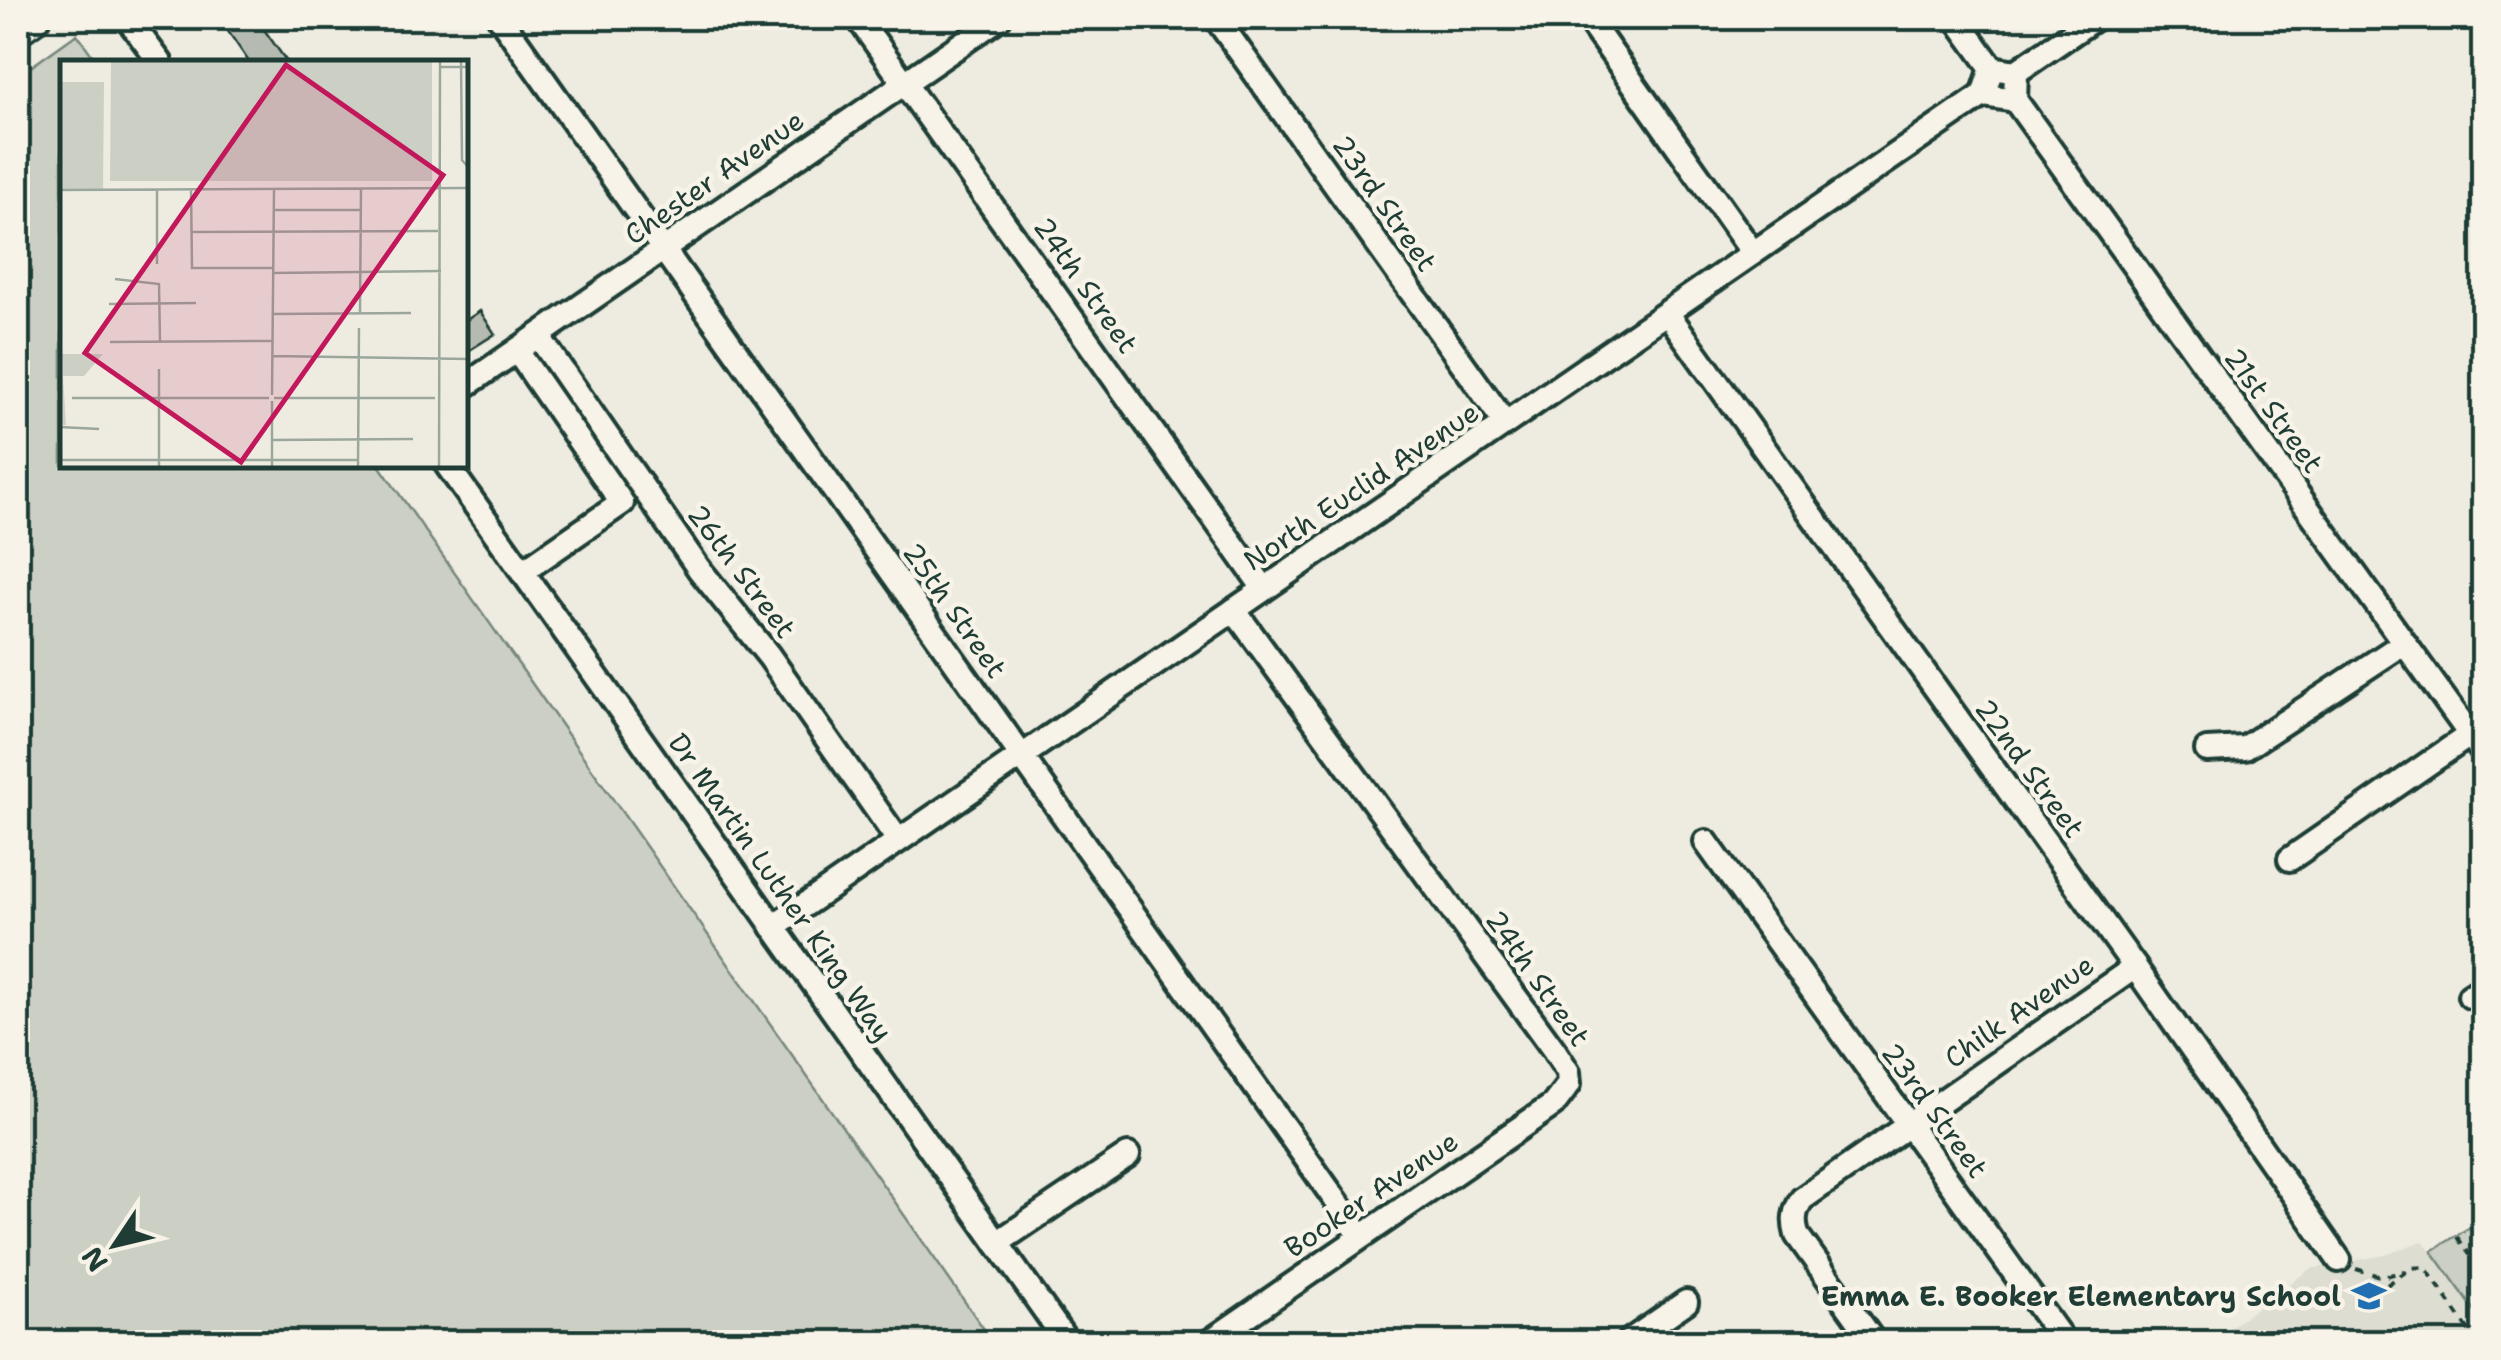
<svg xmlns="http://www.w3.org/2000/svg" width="2501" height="1360" font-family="'Shantell Sans',sans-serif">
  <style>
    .built { fill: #ddddd2 }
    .green { fill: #cccfc4; stroke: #76867c; stroke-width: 2.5 }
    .building { fill: #b5bbb0; stroke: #1f3d34; stroke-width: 2.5 }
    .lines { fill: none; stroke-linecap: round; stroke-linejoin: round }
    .minor-casing { stroke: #1f3d34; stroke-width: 30 }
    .major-casing { stroke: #1f3d34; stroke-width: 35 }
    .path { stroke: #1f3d34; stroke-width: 4; stroke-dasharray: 8 8; stroke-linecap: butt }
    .minor { stroke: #f7f3e8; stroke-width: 22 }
    .major { stroke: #f7f3e8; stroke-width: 28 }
    .labels { text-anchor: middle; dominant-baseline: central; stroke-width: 9; stroke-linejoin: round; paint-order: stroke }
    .street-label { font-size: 28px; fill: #1f3d34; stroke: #f7f3e8 }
    .poi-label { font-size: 28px; font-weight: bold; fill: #1f3d34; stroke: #f7f3e8; text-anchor: end }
    .inset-road { fill: none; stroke: #9ba69c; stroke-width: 2.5 }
    .view { fill: #c2185b; fill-opacity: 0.15; stroke: #c2185b; stroke-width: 5 }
    .inset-edge { fill: none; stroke: #1f3d34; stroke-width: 5 }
  </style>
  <rect width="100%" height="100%" fill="#eeece1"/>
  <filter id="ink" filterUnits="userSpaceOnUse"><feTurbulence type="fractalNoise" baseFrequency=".01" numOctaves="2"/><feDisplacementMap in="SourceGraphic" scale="20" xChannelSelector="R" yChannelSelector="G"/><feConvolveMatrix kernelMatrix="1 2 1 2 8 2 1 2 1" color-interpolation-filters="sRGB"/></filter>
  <g filter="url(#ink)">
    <!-- built -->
    <path class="built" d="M2423,1241L2483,1322V1342H2210L2310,1269L2385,1255Z"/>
    <!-- green -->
    <g class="green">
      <path d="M77,34L97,62H62V465H379L993,1342H18V76Z"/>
      <path d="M2481,1220L2484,1221L2483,1322L2432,1251Z"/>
    </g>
    <!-- building -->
    <g class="building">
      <path d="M219,18H256L287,62H249Z"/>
      <path d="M480,311L495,334L465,353V321Z"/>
    </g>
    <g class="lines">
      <!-- minor casing -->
      <g class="minor-casing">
        <g id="minor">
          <path d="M127,18L160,62"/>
          <path d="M500,18L1361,1236"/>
          <path d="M858,18L1263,587"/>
          <path d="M1216,18L1505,423"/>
          <path d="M1587,18L1753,253"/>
          <path d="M1956,18L1992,68"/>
          <path d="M1992,68L2016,72L2015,100L1983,95Z"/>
          <path d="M2016,72L2095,18"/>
          <path d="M2015,100L2484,754"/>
          <path d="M1668,314L2135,967L2339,1260"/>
          <path d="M539,337L699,569L769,656L898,840"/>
          <path d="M517,351L622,503L522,572"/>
          <path d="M465,386L999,18"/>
          <path d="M447,465L1067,1342"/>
          <path d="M2207,750L2245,748L2404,643"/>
          <path d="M1706,842L2064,1342"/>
          <path d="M2290,859L2484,725"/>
          <path d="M773,927L1983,95"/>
          <path d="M2470,996L2484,987"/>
          <path d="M997,1243L1128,1155"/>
          <path d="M1209,1342L1553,1105L1569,1084L1568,1072L1554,1050L1234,610"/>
          <path d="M1628,1342L1686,1302"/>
          <path d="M1874,1342L1797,1235C1793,1221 1794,1211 1802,1199L2135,967"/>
        </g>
      </g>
      <!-- major casing -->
      <g class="major-casing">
        <path id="major" d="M18,30L35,18"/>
      </g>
      <!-- path -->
      <g class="path">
        <path d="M2457,1237L2484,1274"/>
        <path d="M2356,1269L2383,1277L2404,1271"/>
        <path d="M2387,1285L2411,1268L2425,1267L2477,1342"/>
      </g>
      <!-- minor -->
      <use href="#minor" class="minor"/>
      <!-- major -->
      <use href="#major" class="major"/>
    </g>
  </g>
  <!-- icons -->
  <defs>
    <g id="school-bare" transform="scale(2.7)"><path d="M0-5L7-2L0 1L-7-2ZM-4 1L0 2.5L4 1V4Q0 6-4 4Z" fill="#1f6fb2" stroke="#f7f3e8" stroke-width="2.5" paint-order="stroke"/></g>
  </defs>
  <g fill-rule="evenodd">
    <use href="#school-bare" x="2369" y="1296"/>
  </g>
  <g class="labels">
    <!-- street labels -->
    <g class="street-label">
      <text transform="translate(714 177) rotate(-35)">Chester Avenue</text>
      <text transform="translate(1385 203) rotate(55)">23rd Street</text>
      <text transform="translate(1086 285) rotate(55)">24th Street</text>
      <text transform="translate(2274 410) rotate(54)">21st Street</text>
      <text transform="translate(1361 486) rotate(-34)">North Euclid Avenue</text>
      <text transform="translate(742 571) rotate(53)">26th Street</text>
      <text transform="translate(955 610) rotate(55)">25th Street</text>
      <text transform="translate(2030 768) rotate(54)">22nd Street</text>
      <text transform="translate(781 887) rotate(55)">Dr Martin Luther King Way</text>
      <text transform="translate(1538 978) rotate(55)">24th Street</text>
      <text transform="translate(2019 1011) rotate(-35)">Chilk Avenue</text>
      <text transform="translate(1935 1110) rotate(54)">23rd Street</text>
      <text transform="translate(1371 1194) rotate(-34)">Booker Avenue</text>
    </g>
    <!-- poi labels -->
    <g class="poi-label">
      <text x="2341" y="1296">Emma E. Booker Elementary School</text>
    </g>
  </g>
  <!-- overview -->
  <g transform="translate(60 60)">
    <rect width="408" height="408" fill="#eeece1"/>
    <path d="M51,1H372V121H50ZM0,22H44L43,130H0ZM0,294H43L24,316H3L6,365H0Z" fill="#cccfc4"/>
    <path class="inset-road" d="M380,1V7H408M401,1L402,100L408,107M131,129L132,208H213M0,130L408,128M97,130V204M214,150H300M408,169V205M131,172L378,171M213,213L381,211M55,219L99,224L100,282M49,244L136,243M300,253L301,129M213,254L351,253M50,282L212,281M212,296L408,299M212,335L214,129M12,338H209M214,338H375M0,367L39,369M212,380L353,379M0,400H298M99,407V309M212,407V341M298,407L299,268M379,407L380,7"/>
    <path class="view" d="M226,5L383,115L181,402L25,293Z"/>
    <rect width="408" height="408" class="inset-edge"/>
  </g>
  <!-- margin -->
  <rect width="2501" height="1360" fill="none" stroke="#f7f3e8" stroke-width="60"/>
  <rect x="30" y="30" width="2441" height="1300" fill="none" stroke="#1f3d34" stroke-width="4" filter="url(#ink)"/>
  <!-- north arrow -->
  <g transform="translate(115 1245) rotate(235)" stroke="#f7f3e8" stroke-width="8" paint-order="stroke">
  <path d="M0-8L18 38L0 25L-18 38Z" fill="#1f3d34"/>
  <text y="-15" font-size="28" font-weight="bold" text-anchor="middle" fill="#1f3d34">N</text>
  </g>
</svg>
